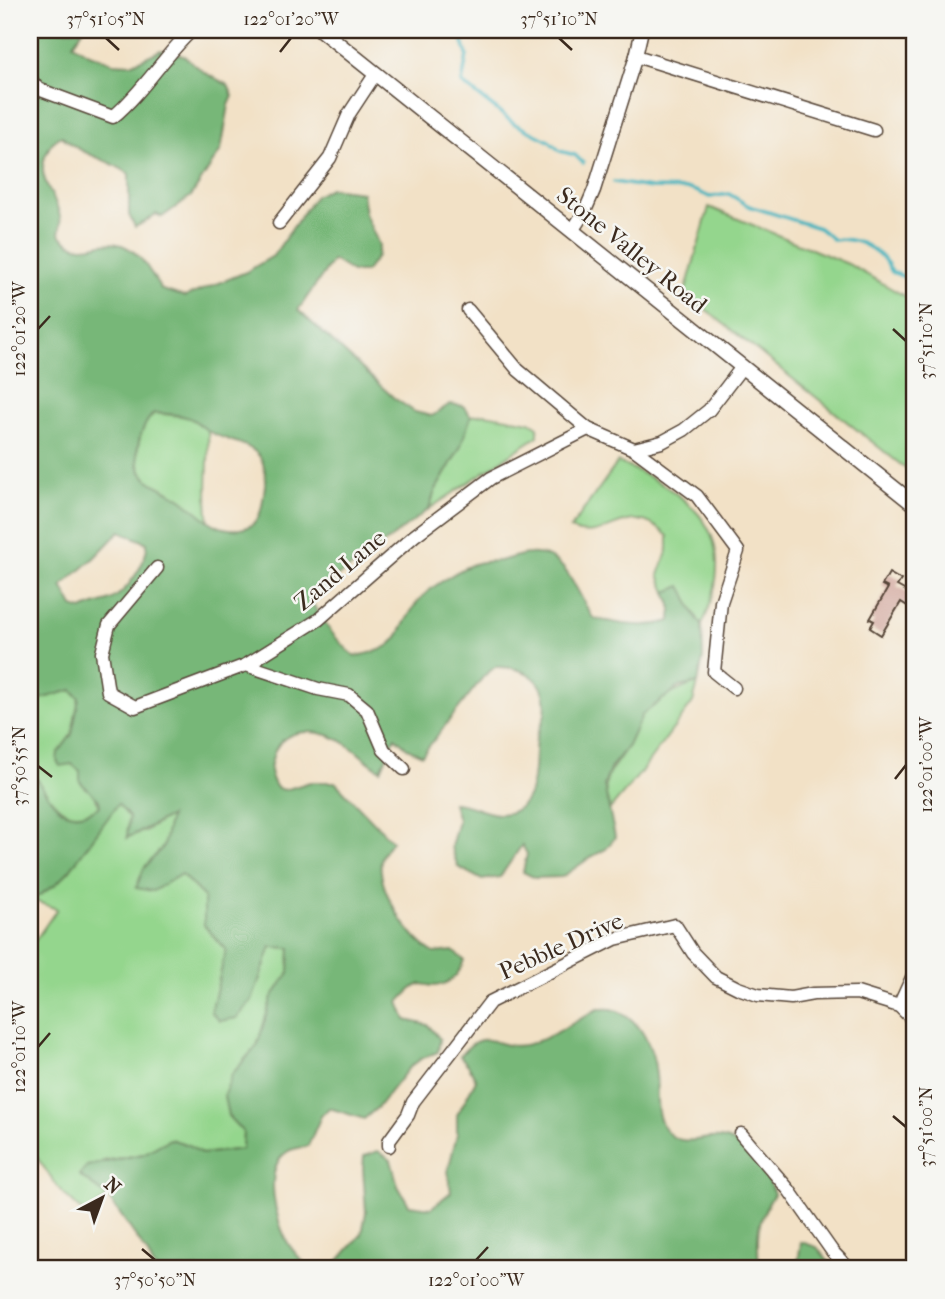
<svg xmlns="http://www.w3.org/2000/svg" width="945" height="1299" font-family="'IM FELL French Canon',serif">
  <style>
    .green { fill: #94d68d; stroke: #688056; stroke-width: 2 }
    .forest { fill: #77b778; stroke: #59704b; stroke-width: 2; fill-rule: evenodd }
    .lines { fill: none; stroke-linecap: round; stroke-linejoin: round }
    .stream { stroke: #45b4be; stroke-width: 3.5 }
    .building { fill: #ce9d92 }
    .minor-casing { stroke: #564537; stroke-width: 15 }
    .tertiary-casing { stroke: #564537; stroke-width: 17 }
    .minor { stroke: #fff; stroke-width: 12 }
    .tertiary { stroke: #fff; stroke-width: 14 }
    .ticks { fill: none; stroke: #3b2a1e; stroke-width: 2.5 }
    .labels { text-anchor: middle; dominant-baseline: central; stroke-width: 5; stroke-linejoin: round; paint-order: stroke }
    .street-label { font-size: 24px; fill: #3b2a1e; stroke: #f6f6f2 }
    .neatline { fill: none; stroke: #3b2a1e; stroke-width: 2.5 }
    .ticks-label { font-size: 18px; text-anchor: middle; fill: #3b2a1e }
  </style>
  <rect width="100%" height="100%" fill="#f6f6f2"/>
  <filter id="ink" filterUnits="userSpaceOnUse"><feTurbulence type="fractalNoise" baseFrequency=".0143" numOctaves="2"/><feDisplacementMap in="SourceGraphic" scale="14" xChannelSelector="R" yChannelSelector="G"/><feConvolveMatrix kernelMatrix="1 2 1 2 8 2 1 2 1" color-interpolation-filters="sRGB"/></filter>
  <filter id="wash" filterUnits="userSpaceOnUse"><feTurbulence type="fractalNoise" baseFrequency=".00686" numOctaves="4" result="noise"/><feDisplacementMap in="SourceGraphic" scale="28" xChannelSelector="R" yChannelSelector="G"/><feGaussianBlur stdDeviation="1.57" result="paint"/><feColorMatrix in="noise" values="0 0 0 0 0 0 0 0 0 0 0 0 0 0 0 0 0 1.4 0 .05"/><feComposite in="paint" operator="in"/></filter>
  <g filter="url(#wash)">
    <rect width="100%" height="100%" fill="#f2e1c6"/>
    <!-- green -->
    <g class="green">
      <path d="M709,207L848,264L915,302V476L685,293Z"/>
      <path d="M154,413L190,417L208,431C210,462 204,491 209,522C193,512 181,498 165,489C159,486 150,483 146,478C130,460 139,427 154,413Z"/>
      <path d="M485,414L530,422L538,427V436L429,509L435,491L460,448L471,416Z"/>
      <path d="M618,462C697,497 743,535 702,625C692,614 689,599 681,587L666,592L659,575L668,549V536C625,496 610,546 570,529Z"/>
      <path d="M698,683L693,702L638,776L610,809C598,776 613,771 628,745C633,736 635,723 642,715C651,703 683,687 698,683Z"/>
      <path d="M72,690L79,698L72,734L58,753L80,771L100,806C69,826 54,806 37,779L30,782V700L33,701Z"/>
      <path d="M118,803L129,817L127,837L145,831L171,815L163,847L144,868L153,891L181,874L204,897V925L226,950L222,973L252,1000L271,946L290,948L289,973L272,997L257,1046L243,1061L228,1116L243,1132L242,1149L202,1154L189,1145L170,1139L143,1154L103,1161L80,1175L108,1197L86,1215L61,1191L30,1148V948L57,909L32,900L55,885L69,871Z"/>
    </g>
    <!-- forest -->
    <g class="forest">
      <path d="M30,30H83L73,44L87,53L113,63L131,64L161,50L183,55L205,73L228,85L233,96L229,105L221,150L191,196L162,217L156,214L145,222L135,227L129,215V174C108,158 81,156 62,136C54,139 50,144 47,152C34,179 56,193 60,217C61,222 60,229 59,234C84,262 100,234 126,247C144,256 151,275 162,290L185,297L246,272L273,256L315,196L330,188L362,192L365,214L379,245L377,257L365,272H352L333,260L298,310L394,398L415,412L432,416L450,404L463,406L471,416L460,448L435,491L429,509L357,564L331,580L311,601C324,623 335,640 355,656C407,648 393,633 419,600C429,588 462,567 477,563C484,561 492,562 499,561C509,559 520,554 530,554C567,551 576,593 593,618C619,624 645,629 671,621V605L666,592L681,586C689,599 692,614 702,625L703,658L698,683L679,687L642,715L628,746L611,767L604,785L615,837L606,849L591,857L562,877L535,878L523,872L527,854L522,845L500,877L482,880L458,867L451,847L458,820L453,803C474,803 494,822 516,810C538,798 533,761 536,739C538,731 543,722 545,714C550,679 524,666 495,667L484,676L422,755L407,748L395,737L381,770C368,763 359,752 346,744C325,729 285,724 274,753C269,768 268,774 277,788L285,790L310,782H335L392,841C388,847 382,853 381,860C377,890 409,938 434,953L453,951L464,960C459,975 449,986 432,986C432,986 422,984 421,984C412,986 405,996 399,1002L406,1020L428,1025L440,1039L438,1052L422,1058L408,1069L378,1107L364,1119L329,1108L321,1116L308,1146C301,1148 292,1148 287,1152C262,1168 276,1222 288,1243C293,1252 302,1260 309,1268L312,1269H155L146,1251L108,1197L79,1175L87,1166L143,1154L170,1139L189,1145L202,1154L242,1149L243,1132L228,1116L224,1096L232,1074L257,1046L272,997L289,973L290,948L271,947L252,1000L237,1018L220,1021L211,1012L226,950L204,925V897L181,874L153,891L136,888L144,868L163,847L170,816L127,838L129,817L118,804L69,871L55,885L32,900L30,899V782L37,779C53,806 69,827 100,806L99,800L80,782V771L72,764L60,766L57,761L58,753L72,734L79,698L72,690L33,701L30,700V611L36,604L40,595L33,581L30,580ZM154,413C165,414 176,414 186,417C195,419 201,426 208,431C224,441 250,442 260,457C267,468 266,481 264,493C262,504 262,515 254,523C250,527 246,528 240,529C215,532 203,515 185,502C174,493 159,488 148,480C128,465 139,427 154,413ZM120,531L147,543C148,562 126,594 108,601C99,604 91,605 82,610L73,607L62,586L93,559Z"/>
      <path d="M598,1009C603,1009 610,1008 615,1010C641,1019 654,1049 656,1075C658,1092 654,1112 664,1128C679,1150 700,1136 719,1138C745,1141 768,1171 774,1194C755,1224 757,1235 759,1269H325L334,1266L362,1234L366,1212L363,1169L364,1156L378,1151L391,1160L398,1186L409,1205L431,1208L451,1192L448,1171L457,1134V1115L476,1080L469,1066L460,1056C486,1024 493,1050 524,1045C547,1041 577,1020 598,1009Z"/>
      <path d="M801,1242L817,1247L834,1269H797Z"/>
    </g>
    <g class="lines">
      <!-- stream -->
      <g class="stream">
        <path d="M457,30L460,32L467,55L462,83L515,124L549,141L560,151L575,155L583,163"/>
        <path d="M614,182L651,188L691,189L710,197L729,194L749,206L819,228L834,240C857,236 883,251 892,272L915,281"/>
      </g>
    </g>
    <g id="blocks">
      <!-- building -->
      <path class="building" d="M889,573L901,580L897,586L915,596V611L901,602L881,635L870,628L874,621L870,619L888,588L882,585Z"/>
    </g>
  </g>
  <g filter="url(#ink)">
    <use href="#blocks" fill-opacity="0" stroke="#564537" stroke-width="2"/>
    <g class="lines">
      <!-- minor casing -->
      <g class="minor-casing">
        <g id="minor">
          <path d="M636,56L874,130"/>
          <path d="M30,79L38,89L113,117C144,91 163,57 192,30"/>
          <path d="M279,223L330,158L349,114L376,73"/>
          <path d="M572,231L585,211L594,190L636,56L642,30"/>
          <path d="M468,310L518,370L588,429L634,449L662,442L684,430L709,410L742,367"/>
          <path d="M634,449L697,496L738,551L721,602L714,672L734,688"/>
          <path d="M157,568L109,625L102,653L108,692L135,707L246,665L318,620L414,536L491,478L588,429"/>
          <path d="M246,665L318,689L349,695L367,710L384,750L404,769"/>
          <path d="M899,1006L915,971"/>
          <path d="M741,1134L789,1190L832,1251L849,1269"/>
          <path d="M389,1146V1141L408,1115L413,1102L490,1002L615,939L675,925L693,953L716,977L738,988L758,995L791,998L813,994L857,993L899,1006L915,1022"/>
        </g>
      </g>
      <!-- tertiary casing -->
      <g class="tertiary-casing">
        <path id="tertiary" d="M321,30L915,505"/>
      </g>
      <!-- minor -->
      <use href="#minor" class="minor"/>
      <!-- tertiary -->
      <use href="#tertiary" class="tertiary"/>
    </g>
  </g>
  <!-- ticks -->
  <path class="ticks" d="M106,38L119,50M559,38L572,50M280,52L291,38M38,329L50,316M893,329L906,341M38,766L52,777M895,779L906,765M38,1047L50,1033M893,1116L906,1127M142,1249L155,1260M476,1260L488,1247"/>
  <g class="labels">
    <!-- street labels -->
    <g class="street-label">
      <text transform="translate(632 250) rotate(39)">Stone Valley Road</text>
      <text transform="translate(340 570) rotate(-40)">Zand Lane</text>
      <text transform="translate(561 946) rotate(-24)">Pebble Drive</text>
    </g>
  </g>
  <!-- margin -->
  <rect width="945" height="1299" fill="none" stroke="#f6f6f2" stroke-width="77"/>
  <!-- north arrow -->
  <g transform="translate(102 1198) rotate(41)" stroke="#f6f6f2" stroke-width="5" paint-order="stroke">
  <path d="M0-5L12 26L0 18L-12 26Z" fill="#3b2a1e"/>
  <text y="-10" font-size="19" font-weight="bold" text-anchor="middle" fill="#3b2a1e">N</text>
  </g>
  <rect x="38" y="38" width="868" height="1222" class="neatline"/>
  <g class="ticks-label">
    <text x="106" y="25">37°51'05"N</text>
    <text x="291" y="25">122°01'20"W</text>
    <text x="559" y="25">37°51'10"N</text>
    <text transform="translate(19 329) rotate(-90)" y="6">122°01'20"W</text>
    <text transform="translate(926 341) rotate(-90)" y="6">37°51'10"N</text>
    <text transform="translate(926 765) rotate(-90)" y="6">122°01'00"W</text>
    <text transform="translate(19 766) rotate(-90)" y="6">37°50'55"N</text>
    <text transform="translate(19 1047) rotate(-90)" y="6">122°01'10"W</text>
    <text transform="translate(926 1127) rotate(-90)" y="6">37°51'00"N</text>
    <text x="155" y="1286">37°50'50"N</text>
    <text x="476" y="1286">122°01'00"W</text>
  </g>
</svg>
